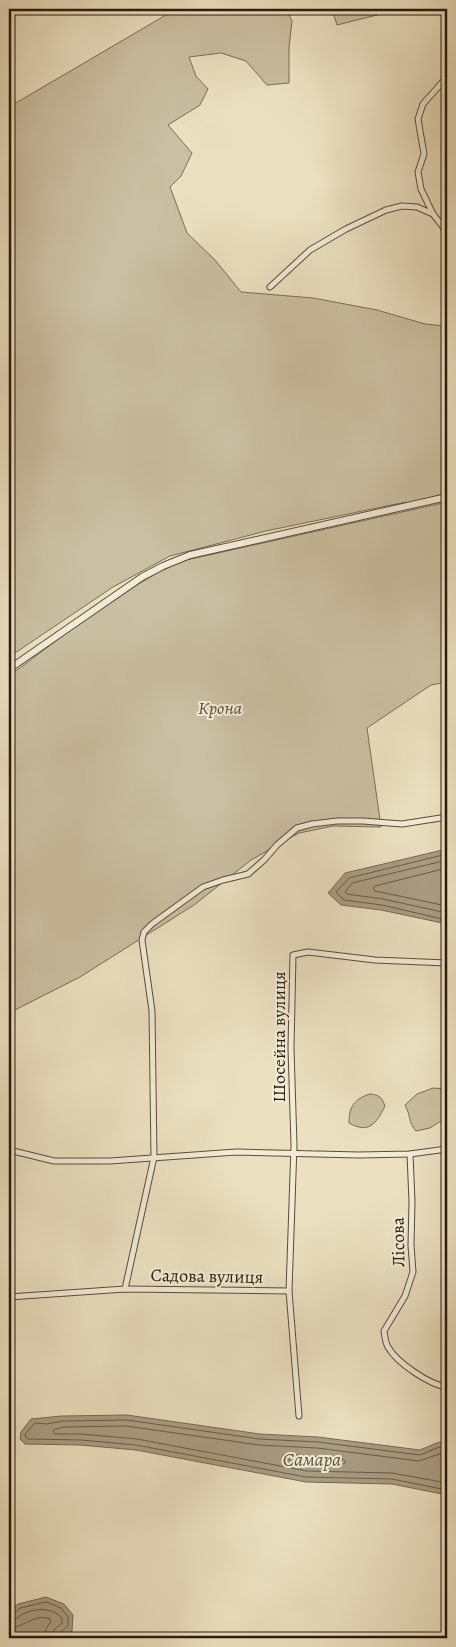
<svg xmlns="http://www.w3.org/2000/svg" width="456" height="1647" font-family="Alegreya,serif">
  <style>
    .green { fill: #cabfa2; stroke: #7a6c56 }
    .water { fill: #a99d83; stroke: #766953 }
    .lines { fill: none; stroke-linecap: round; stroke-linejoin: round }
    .shore { stroke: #695c47; stroke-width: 1 }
    .minor-casing { stroke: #5a4c38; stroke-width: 7 }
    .tertiary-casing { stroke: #5a4c38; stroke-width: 8 }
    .minor { stroke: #f2ecd7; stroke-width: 5 }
    .tertiary { stroke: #f2ecd7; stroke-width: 6 }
    .labels { text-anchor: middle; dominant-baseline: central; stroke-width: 4; stroke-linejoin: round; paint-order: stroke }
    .park-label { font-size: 18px; font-style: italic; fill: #594c38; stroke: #f2ecd7 }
    .street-label { font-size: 18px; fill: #291a0b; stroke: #f2ecd7 }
    .water-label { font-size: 19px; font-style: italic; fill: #5c4e3b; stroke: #f2ecd7 }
  </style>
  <rect width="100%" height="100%" fill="#ebe1c1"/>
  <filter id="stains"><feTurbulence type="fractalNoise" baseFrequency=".004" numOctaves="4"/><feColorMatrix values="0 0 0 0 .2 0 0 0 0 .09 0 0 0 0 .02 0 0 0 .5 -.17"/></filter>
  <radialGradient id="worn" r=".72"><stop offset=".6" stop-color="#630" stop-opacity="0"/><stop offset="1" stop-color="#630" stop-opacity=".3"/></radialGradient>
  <!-- green -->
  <g class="green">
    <path d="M188,9H312L289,15L292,21L289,47V83L267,85L246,61L221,53L189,57L196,76L208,89L200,105L168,125L192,153L181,176L170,187L187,233L215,260L241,292L313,298L377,310L425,324L445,326L447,324V493L405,505L406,502L266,531L170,556L113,587L9,657V107L171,12Z"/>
    <path d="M332,9H401L337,25Z"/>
    <path d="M447,502V682L431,685L367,728L381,827L333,826L299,833L251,860L194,905L80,977L9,1013V676L69,631L137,585L157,573L182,561Z"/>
    <path d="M433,1088L447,1089V1117L430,1128L416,1131C408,1122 411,1116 405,1105L417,1094Z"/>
    <path d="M370,1094C380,1095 382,1098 385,1106C376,1124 369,1134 349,1123C349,1107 354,1099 370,1094Z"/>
  </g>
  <!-- water -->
  <g class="water">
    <path d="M447,849V924L381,910L341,905L328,893L345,873Z"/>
    <path d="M127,1415L260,1434L318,1437L420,1450L439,1442L447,1445V1495L392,1484L306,1482L136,1450L80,1445L25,1444L20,1439L21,1432L31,1419L62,1416Z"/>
    <path d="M46,1597L64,1604L73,1615L72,1631L59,1638H9V1611L18,1604Z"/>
  </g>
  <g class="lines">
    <!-- shore -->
    <g class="shore">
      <path d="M447,854L349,878L336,892L344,900L382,905L447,920"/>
      <path d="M447,860L352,883L345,892L347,894L383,899L447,913"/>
      <path d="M447,868L375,886L373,888L375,891L447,906"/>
      <path d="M447,1449L439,1447L420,1455L318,1442L259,1439L127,1420L63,1421L47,1424L35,1423L26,1433L25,1436L28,1439L81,1440L136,1445L306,1477L392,1479L447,1490"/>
      <path d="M286,1454L343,1459L346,1462L343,1464L308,1463L285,1459L283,1456Z"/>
      <path d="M447,1456L439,1454L419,1461L317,1448L259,1445L126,1426L64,1427L55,1429L53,1431L55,1434H81L137,1439L307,1471L392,1473L447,1483"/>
      <path d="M9,1615L13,1614L20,1608L46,1602L61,1608L68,1617V1626L59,1633L58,1638"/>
      <path d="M9,1621C16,1620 18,1617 23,1614C36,1608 52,1607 62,1618V1623L54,1630L52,1638"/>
      <path d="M9,1628C23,1628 35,1613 50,1619L51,1621L46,1629L44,1638"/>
    </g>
    <!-- minor casing -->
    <g class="minor-casing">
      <g id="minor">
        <path d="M447,77L423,104L418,119L424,154L418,172L421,189L433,214L447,232"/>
        <path d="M270,287L310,250L346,229L386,210L402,206L417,207L433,214"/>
        <path d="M9,1150L54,1161H110L236,1152L359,1155L410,1154L447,1149"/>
        <path d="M410,1154L412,1202L411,1245L413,1272L405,1296L384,1331C385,1336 385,1342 388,1347C397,1363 430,1385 447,1387"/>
        <path d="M125,1289L154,1157L152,1011L142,940L144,932L152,924L203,887L223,880L248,874L264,860L277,845L297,828L312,824L337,821H363L402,824L447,817"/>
        <path d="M9,1297L125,1289L289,1291"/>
        <path d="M299,1416L289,1291L294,1145L291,1048L293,955L308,952L375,960L447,963"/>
      </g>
    </g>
    <!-- tertiary casing -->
    <g class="tertiary-casing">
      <path id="tertiary" d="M9,669L142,577L163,566L190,555L447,497"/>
    </g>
    <!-- minor -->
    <use href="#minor" class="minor"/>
    <!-- tertiary -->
    <use href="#tertiary" class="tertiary"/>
  </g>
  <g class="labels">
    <!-- park labels -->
    <g class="park-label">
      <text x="220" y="708">Крона</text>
    </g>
    <!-- street labels -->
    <g class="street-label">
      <text transform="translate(279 1037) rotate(-90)">Шосейна вулиця</text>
      <text transform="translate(398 1242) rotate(-91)">Лісова</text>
      <text transform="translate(207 1276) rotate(1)">Садова вулиця</text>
    </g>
    <!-- water labels -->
    <g class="water-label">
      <text x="312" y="1460">Самара</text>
    </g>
  </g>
  <!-- margin -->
  <rect width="456" height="1647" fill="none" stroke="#ebe1c1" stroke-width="30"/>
  <rect x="10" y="10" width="436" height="1627" fill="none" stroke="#291a0b" stroke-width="2.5"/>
  <rect x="15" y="15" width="426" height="1617" fill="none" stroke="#291a0b"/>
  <rect width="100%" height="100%" filter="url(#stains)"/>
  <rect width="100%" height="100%" fill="url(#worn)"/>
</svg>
